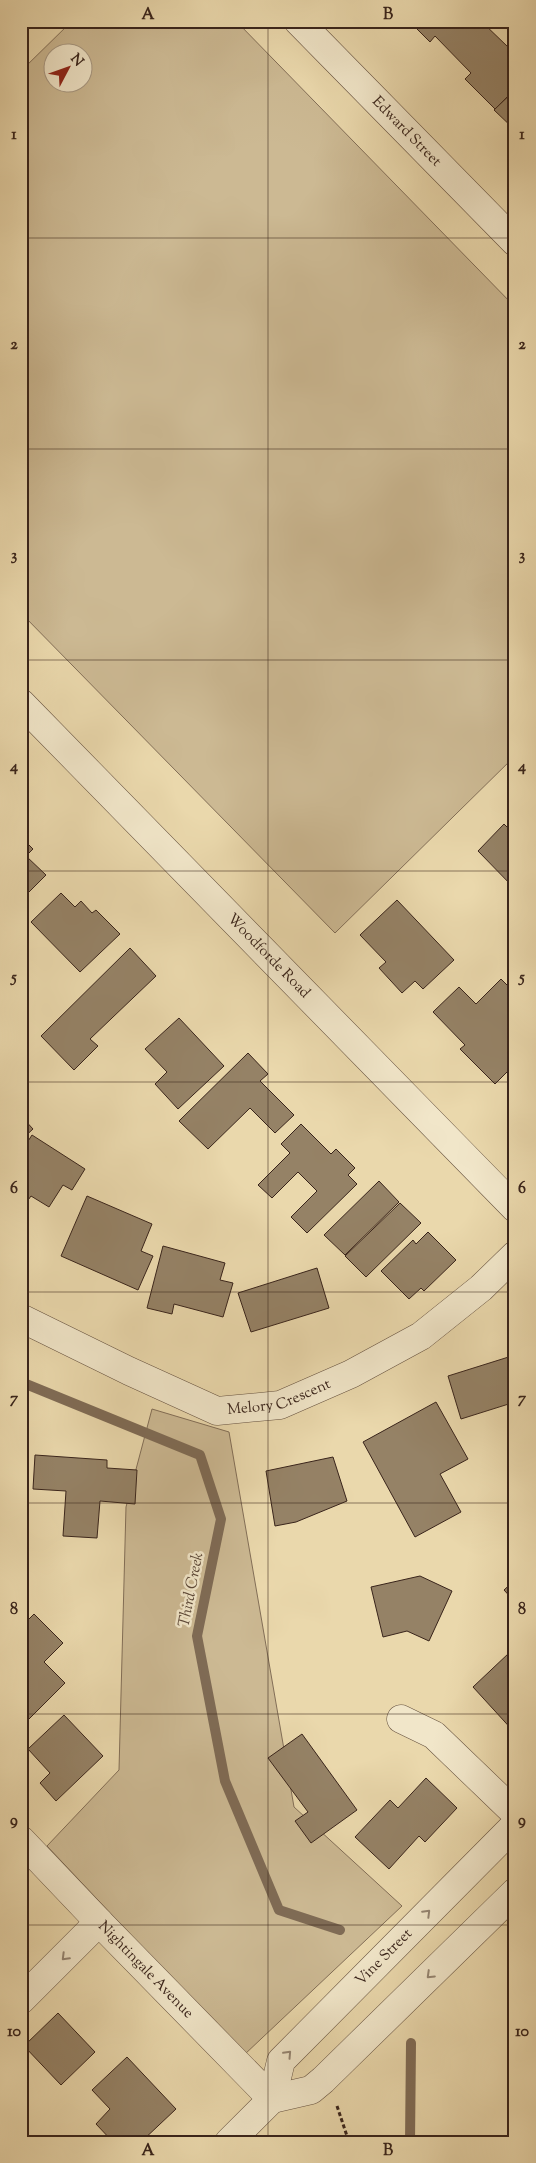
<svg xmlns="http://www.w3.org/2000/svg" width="536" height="2163" font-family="'Sorts Mill Goudy',serif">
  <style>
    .green { fill: #ccb993; stroke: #826e57; fill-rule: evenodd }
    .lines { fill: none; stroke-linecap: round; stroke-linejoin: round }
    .stream { stroke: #7f6b55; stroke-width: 10 }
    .building { fill: #958266; stroke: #39241b }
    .minor-casing { stroke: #65513f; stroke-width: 29 }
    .path { stroke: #39241b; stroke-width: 3; stroke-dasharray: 4 2.5; stroke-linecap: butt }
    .minor { stroke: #f1e6c9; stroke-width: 28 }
    .oneway { stroke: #958572 }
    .grid { fill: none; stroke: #39241b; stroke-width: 1; stroke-opacity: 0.55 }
    .labels { text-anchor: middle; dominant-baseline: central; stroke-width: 5; stroke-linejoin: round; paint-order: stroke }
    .street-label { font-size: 15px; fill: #39241b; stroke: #f1e6c9 }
    .water-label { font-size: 16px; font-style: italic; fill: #5c4838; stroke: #f1e6c9 }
    .neatline { fill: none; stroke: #39241b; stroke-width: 2 }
    .grid-label { font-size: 16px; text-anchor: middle; font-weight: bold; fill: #39241b }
  </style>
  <rect width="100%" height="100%" fill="#ead8ac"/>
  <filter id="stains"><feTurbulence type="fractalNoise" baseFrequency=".004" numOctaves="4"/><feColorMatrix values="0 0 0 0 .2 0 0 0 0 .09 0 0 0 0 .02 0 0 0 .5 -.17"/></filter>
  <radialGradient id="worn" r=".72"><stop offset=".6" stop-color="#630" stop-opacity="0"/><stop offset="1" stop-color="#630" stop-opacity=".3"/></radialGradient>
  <!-- green -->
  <g class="green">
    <path d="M72,21H236L515,307V756L335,933L21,613V71ZM52,52H82V82H52Z"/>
    <path d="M152,1409L229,1432L294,1807L402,1906L244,2055L47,1846L119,1770L126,1507Z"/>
  </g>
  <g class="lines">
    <!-- stream -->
    <g class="stream">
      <path d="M21,1382L200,1455L221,1519L197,1636L225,1781L279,1910L340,1930"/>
      <path d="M410,2142L411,2043"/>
    </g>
  </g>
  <!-- building -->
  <g class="building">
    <path d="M409,21H481L508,47L515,40V89L495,109L465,79L471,73L435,36L430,42Z"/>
    <path d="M515,90V130L494,110Z"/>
    <path d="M504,824L515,835V889L478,851Z"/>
    <path d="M21,837L33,849L26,856L46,875L21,900Z"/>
    <path d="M61,893L75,907L81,901L92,913L96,910L120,934L80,972L31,922Z"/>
    <path d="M397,900L454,960L423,989L415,981L402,993L379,968L386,962L360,935Z"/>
    <path d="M130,948L156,976L90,1039L98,1046L74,1070L41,1036Z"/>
    <path d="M501,979L515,993V1064L495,1084L460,1049L465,1045L433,1012L459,987L476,1004Z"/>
    <path d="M179,1018L224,1066L178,1109L155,1084L167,1072L145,1049Z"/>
    <path d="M248,1053L268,1074L260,1081L294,1115L275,1133L250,1108L208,1149L179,1121Z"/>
    <path d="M21,1116L33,1129L21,1140Z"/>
    <path d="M301,1124L331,1154L336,1149L355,1168L348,1175L357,1184L307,1233L291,1217L317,1191L298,1172L272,1198L258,1185L290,1153L281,1144Z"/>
    <path d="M32,1135L85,1169L72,1190L63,1185L49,1207L31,1196L21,1210V1152Z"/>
    <path d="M379,1181L399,1202L345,1255L324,1235Z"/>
    <path d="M87,1196L152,1224L141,1251L153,1256L138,1290L61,1256Z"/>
    <path d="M400,1203L421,1223L366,1277L345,1256Z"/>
    <path d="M428,1232L456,1260L424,1291L421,1288L409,1299L381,1271L413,1240L416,1244Z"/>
    <path d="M163,1246L225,1263L220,1280L233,1283L223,1317L174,1304L172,1314L147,1308Z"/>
    <path d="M317,1268L329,1308L251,1332L238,1293Z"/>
    <path d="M515,1355V1402L461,1419L448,1376Z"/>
    <path d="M436,1402L468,1459L440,1474L461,1512L415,1537L363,1442Z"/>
    <path d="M515,1446V1458L509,1452Z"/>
    <path d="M35,1455L107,1460V1468L137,1470L135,1504L100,1501L97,1538L63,1536L66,1491L33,1489Z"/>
    <path d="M333,1457L347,1501L296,1522L275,1526L266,1471Z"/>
    <path d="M420,1576L452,1591L429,1641L407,1631L383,1637L371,1587Z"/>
    <path d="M515,1580V1602L504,1590Z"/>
    <path d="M34,1614L63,1643L44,1662L65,1683L27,1721L21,1715V1627Z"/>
    <path d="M509,1653L515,1659V1733L473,1687Z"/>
    <path d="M64,1715L103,1756L56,1801L40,1783L50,1773L28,1749Z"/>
    <path d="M302,1734L357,1810L311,1843L295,1821L308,1812L268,1758Z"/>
    <path d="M426,1778L457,1808L425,1842L419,1836L389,1869L355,1837L390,1800L398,1808Z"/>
    <path d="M58,2013L95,2052L61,2085L24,2046Z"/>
    <path d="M127,2057L176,2109L141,2142H113L96,2124L110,2109L92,2090Z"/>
  </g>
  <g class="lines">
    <!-- minor casing -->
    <g class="minor-casing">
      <g id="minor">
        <path id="s1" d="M298,21L515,242"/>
        <path id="s2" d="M21,703L515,1208"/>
        <path id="s3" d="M21,1318L129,1371L217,1411L280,1405L351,1374L421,1336L481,1288L515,1255"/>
        <path d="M401,1719L434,1735L515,1813"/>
        <path id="s4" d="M21,1840L99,1922L272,2099"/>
        <path d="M21,2000L99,1922"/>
        <path d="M272,2099L311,2090L323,2080L515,1892"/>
        <path id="s5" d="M229,2142L272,2099L281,2061L515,1825"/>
      </g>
    </g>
    <!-- path -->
    <path class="path" d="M337,2106L349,2142"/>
    <!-- minor -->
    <use href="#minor" class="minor"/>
  </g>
  <!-- one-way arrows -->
  <defs><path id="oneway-chevron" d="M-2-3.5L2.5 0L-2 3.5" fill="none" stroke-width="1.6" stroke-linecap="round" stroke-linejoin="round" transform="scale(1.25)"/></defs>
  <g class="oneway">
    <use href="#oneway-chevron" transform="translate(427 1913) rotate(-45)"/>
    <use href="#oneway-chevron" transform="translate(65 1957) rotate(135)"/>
    <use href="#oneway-chevron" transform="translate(430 1975) rotate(136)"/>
    <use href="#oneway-chevron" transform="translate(288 2054) rotate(-47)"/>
  </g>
  <!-- grid -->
  <path class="grid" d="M268,21V2142M21,238H515M21,449H515M21,660H515M21,871H515M21,1082H515M21,1292H515M21,1503H515M21,1714H515M21,1925H515"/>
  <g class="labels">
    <!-- street labels -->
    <g class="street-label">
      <text stroke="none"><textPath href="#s1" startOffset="155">Edward Street</textPath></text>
      <text stroke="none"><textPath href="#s2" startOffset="354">Woodforde Road</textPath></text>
      <text stroke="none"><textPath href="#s3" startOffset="281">Melory Crescent</textPath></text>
      <text stroke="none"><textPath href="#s5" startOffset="246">Vine Street</textPath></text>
      <text stroke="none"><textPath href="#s4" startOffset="180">Nightingale Avenue</textPath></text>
    </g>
    <!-- water labels -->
    <g class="water-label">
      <text transform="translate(192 1590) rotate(-79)">Third Creek</text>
    </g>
  </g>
  <!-- margin -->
  <rect width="536" height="2163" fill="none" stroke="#ead8ac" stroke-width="55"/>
  <!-- north arrow -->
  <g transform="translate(68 68) rotate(49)"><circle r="24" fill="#f1e6c9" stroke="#a79883"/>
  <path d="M0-4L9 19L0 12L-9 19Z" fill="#8f2418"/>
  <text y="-8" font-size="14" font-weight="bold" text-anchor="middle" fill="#39241b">N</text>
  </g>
  <rect x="28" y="28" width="480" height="2108" class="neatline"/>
  <g class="grid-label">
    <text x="148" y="19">A</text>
    <text x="388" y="19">B</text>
    <text x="14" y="139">1</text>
    <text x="522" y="139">1</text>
    <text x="14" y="349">2</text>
    <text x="522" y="349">2</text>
    <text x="14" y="560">3</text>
    <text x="522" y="560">3</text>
    <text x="14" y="771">4</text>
    <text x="522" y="771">4</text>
    <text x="14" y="982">5</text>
    <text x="522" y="982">5</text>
    <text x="14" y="1193">6</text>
    <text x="522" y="1193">6</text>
    <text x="14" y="1403">7</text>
    <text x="522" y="1403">7</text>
    <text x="14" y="1614">8</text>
    <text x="522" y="1614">8</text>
    <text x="14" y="1825">9</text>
    <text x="522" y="1825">9</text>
    <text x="14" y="2036">10</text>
    <text x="522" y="2036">10</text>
    <text x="148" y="2155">A</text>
    <text x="388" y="2155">B</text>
  </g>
  <rect width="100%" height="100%" filter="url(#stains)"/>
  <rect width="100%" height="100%" fill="url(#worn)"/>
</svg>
